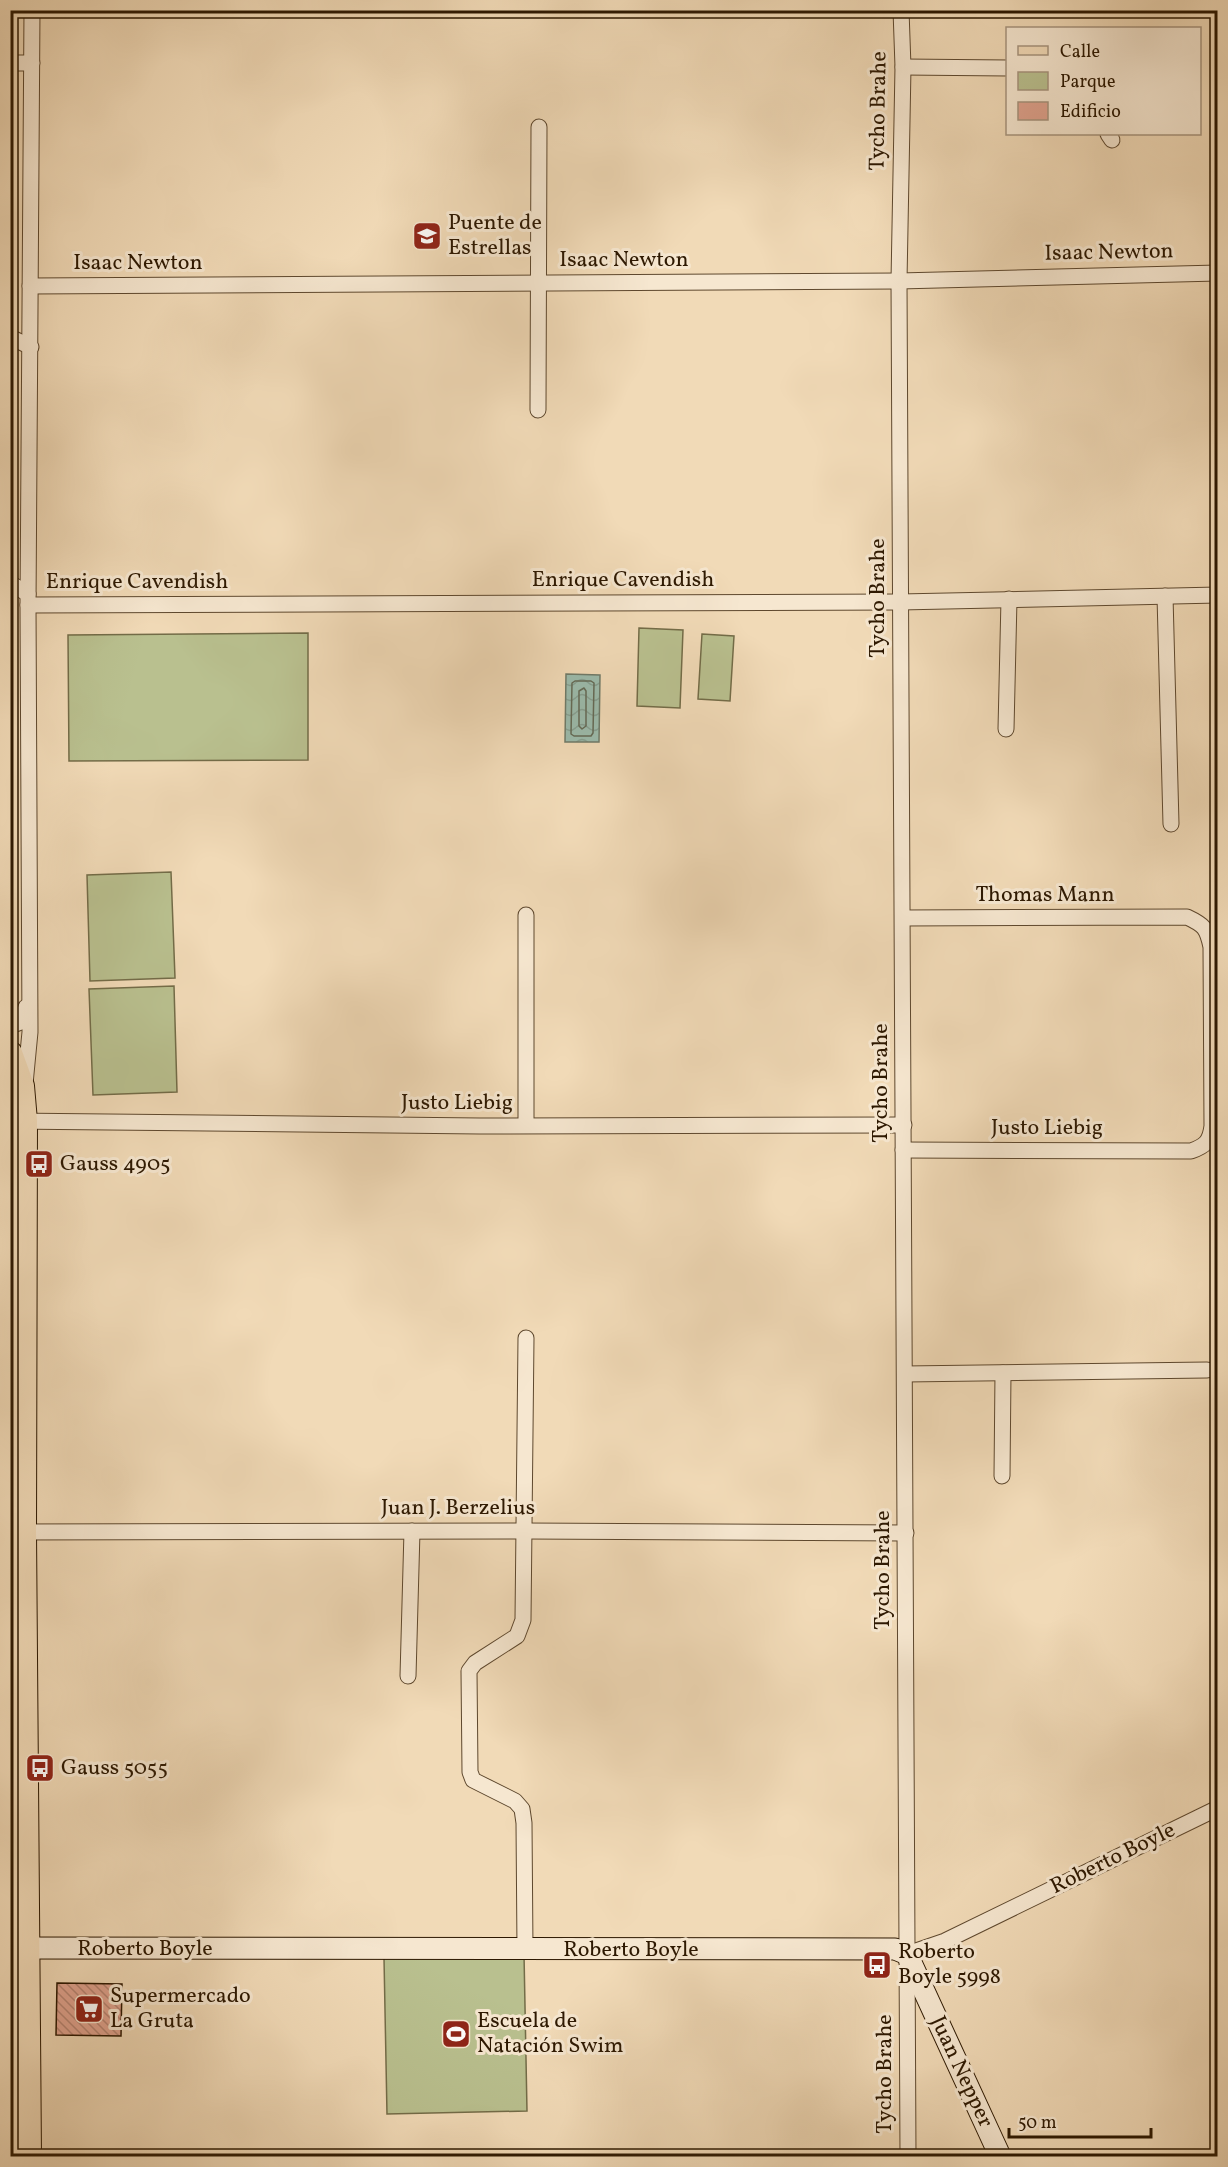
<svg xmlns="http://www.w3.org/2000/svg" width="1228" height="2167" font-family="Vollkorn,serif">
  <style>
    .park { fill: #b9c08f; stroke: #736c48; stroke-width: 1.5 }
    .water { fill: url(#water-waves); stroke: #6f7a68; stroke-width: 1.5 }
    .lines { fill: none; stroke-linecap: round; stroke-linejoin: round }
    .shore { stroke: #646a56; stroke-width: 1.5 }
    .building { fill: url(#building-back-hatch); stroke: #2d1801; stroke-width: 1.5 }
    .street-casing { stroke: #5e482e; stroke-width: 17 }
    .secondary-casing { stroke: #2d1801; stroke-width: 23 }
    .primary-casing { stroke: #2d1801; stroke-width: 26 }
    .street { stroke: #f6e7d0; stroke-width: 15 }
    .secondary { stroke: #f6e7d0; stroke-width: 21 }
    .primary { stroke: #f1dab7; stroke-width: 24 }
    .labels { text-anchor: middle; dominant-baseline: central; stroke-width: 6; stroke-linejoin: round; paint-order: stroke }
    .street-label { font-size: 22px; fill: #2d1801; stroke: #f6e7d0 }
    .poi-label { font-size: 22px; fill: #2d1801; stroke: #f6e7d0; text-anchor: start }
  </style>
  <defs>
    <pattern id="water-waves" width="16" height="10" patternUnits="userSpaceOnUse" patternTransform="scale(1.5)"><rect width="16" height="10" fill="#9bbbac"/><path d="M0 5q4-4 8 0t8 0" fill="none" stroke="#86a092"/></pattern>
    <pattern id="building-back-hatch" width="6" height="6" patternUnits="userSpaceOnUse" patternTransform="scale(1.5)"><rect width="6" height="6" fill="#e0a38f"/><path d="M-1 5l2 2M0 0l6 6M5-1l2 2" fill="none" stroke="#b68472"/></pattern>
  </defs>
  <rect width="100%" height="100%" fill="#f1dab7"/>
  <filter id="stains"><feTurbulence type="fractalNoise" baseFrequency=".00333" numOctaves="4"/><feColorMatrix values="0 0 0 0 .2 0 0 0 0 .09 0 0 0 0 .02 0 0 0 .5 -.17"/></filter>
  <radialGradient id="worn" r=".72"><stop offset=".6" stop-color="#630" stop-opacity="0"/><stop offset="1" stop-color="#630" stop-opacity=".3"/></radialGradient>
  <!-- park -->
  <g class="park">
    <path d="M639,628L683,630L680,708L637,706Z"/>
    <path d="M308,633V760L69,761L68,635Z"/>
    <path d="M702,634L734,636L730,701L698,699Z"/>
    <path d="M171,872L175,978L90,981L87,875Z"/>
    <path d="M174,986L177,1092L93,1095L89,989Z"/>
    <path d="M524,1954L527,2111L387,2114L384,1958Z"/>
  </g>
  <!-- water -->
  <path class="water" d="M566,674L600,675L599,742H565Z"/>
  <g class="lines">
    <!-- shore -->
    <g class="shore">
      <path d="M575,681H591L594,683L593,733L591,736H574L571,734L572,683Z"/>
      <path d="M584,688L586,691V726L582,729L579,726V691Z"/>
    </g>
  </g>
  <!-- building -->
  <path class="building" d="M57,1983L122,1984L121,2036L56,2035Z"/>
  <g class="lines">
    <!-- street casing -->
    <g class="street-casing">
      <g id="street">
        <path d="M901,10L903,67L899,281L908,2156"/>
        <path d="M10,63H32"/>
        <path d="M903,67L1008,68"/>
        <path d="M1108,134L1112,140"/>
        <path d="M30,286L899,281L1218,273"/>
        <path d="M10,337L31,347"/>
        <path d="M538,410L539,127"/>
        <path d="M10,583L28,594"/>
        <path d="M1165,596L1171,824"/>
        <path d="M28,605L900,602L1218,595"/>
        <path d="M1006,729L1009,599"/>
        <path d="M526,915V1125"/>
        <path d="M903,918L1187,917C1204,925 1207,928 1211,947L1212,1126C1210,1142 1205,1146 1191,1151L903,1150"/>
        <path d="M10,1026L21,1022L26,1007"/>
        <path d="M25,1084L30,1032L28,605L32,10"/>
        <path d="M10,1121L480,1126L904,1125"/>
        <path d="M905,1374L1207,1370"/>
        <path d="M1002,1476L1003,1373"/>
        <path d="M10,1532L525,1531L906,1533"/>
        <path d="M408,1676L412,1531"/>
        <path d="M525,1950L524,1823L522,1809L515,1801L473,1780L470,1772L469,1671L475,1663L517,1636L523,1620L526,1338"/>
        <path d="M907,1954L945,1941L1218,1808"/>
      </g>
    </g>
    <!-- secondary casing -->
    <g class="secondary-casing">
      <path id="secondary" d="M10,1948L895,1949L907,1954L1000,2156"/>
    </g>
    <!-- primary casing -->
    <g class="primary-casing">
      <path id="primary" d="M10,1053L22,1086L25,1121L24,1532L29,2156"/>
    </g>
    <!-- street -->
    <use href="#street" class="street"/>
    <!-- secondary -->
    <use href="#secondary" class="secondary"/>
    <!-- primary -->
    <use href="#primary" class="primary"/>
  </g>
  <!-- icons -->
  <defs>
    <g id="school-square" transform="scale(1.5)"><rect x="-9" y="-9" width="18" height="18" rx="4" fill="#8f2418" stroke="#f6e7d0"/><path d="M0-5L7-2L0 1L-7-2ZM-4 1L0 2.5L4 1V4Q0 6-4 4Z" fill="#fff"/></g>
    <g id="bus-square" transform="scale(1.5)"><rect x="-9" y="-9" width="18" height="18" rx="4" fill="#8f2418" stroke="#f6e7d0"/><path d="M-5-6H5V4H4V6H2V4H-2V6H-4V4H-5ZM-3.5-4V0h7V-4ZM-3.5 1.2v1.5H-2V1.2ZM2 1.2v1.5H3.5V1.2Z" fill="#fff"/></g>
    <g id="supermarket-square" transform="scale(1.5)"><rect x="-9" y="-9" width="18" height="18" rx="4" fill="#8f2418" stroke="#f6e7d0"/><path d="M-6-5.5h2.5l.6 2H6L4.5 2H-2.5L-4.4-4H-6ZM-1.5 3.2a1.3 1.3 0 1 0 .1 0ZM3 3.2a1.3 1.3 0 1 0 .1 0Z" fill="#fff"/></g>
    <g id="stadium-square" transform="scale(1.5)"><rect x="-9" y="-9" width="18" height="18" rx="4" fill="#8f2418" stroke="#f6e7d0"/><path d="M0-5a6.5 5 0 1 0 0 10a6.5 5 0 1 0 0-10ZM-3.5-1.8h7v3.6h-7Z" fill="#fff"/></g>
  </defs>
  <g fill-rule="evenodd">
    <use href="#school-square" x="427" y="236"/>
    <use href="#bus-square" x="39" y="1164"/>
    <use href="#bus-square" x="40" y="1768"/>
    <use href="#bus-square" x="877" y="1965"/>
    <use href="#supermarket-square" x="89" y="2009"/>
    <use href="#stadium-square" x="456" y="2034"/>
  </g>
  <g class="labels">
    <!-- street labels -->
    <g class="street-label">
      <text transform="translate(879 111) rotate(-89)">Tycho Brahe</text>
      <text transform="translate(1109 253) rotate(-1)">Isaac Newton</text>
      <text x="624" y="260">Isaac Newton</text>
      <text x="138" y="263">Isaac Newton</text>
      <text x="623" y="580">Enrique Cavendish</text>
      <text x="137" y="582">Enrique Cavendish</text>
      <text transform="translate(878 598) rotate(-90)">Tycho Brahe</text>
      <text x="1045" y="895">Thomas Mann</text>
      <text transform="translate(881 1083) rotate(-90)">Tycho Brahe</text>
      <text x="457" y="1103">Justo Liebig</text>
      <text x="1047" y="1128">Justo Liebig</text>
      <text x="458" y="1508">Juan J. Berzelius</text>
      <text transform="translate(883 1570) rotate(-90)">Tycho Brahe</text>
      <text transform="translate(1113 1859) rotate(-26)">Roberto Boyle</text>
      <text x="145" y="1949">Roberto Boyle</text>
      <text x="631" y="1950">Roberto Boyle</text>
      <text transform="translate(961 2072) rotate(65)">Juan Nepper</text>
      <text transform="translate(885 2074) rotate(-90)">Tycho Brahe</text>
    </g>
    <!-- poi labels -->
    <g class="poi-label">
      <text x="448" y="223">Puente de<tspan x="448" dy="25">Estrellas</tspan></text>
      <text x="60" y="1164">Gauss 4905</text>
      <text x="61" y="1768">Gauss 5055</text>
      <text x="898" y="1952">Roberto<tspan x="898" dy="25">Boyle 5998</tspan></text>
      <text x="110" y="1996">Supermercado<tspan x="110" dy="25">La Gruta</tspan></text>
      <text x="477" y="2021">Escuela de<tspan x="477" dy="25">Natación Swim</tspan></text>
    </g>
  </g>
  <!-- margin -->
  <rect width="1228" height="2167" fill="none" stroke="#f1dab7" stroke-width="36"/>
  <rect x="12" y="12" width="1204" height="2143" fill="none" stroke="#2d1801" stroke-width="3"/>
  <rect x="18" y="18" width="1192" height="2131" fill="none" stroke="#2d1801" stroke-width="1.5"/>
  <!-- legend -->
  <rect x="1006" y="27" width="195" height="108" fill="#f6e7d0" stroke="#a6947d" stroke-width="1.5"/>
  <rect x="1018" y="46" width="30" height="9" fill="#f1dab7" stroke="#a6947d" stroke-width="1.5"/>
  <text x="1060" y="57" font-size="18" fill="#2d1801">Calle</text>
  <rect x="1018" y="72" width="30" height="18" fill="#b9c08f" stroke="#a6947d" stroke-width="1.5"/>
  <text x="1060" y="87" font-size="18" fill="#2d1801">Parque</text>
  <rect x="1018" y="102" width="30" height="18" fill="#e0a38f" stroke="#a6947d" stroke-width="1.5"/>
  <text x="1060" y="117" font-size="18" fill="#2d1801">Edificio</text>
  <!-- scale -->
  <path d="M1009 2128v9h142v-9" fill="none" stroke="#2d1801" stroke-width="3"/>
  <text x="1018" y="2128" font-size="18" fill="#2d1801" stroke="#f6e7d0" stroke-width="4.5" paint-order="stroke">50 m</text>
  <rect width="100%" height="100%" filter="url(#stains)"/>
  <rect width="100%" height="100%" fill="url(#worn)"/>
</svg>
